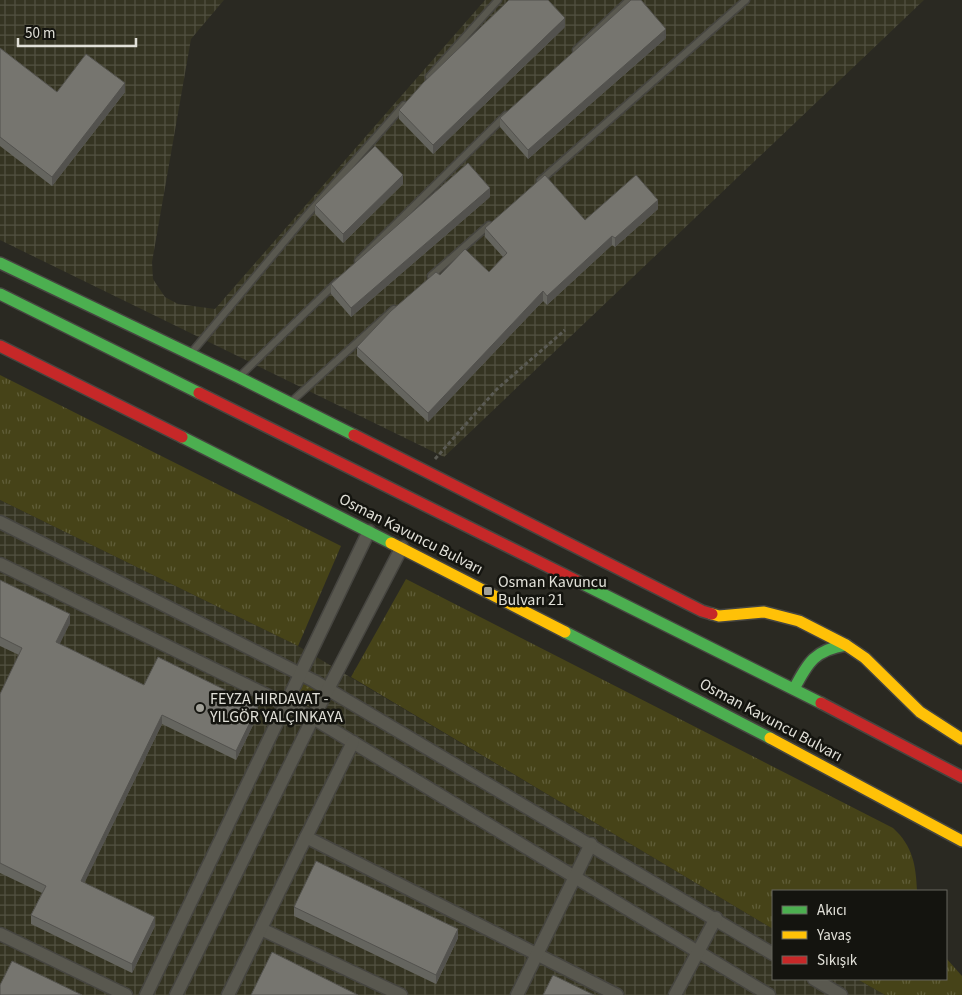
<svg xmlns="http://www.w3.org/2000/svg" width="962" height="995" font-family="'Source Sans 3',sans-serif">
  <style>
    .industrial { fill: url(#industrial-grid) }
    .grass { fill: url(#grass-dots) }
    .park { fill: url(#park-tufts) }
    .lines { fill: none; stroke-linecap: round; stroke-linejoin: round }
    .lane-casing { stroke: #464540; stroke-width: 9 }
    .street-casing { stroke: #464540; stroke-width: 15 }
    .fast-casing { stroke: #464540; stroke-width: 14 }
    .slow-casing { stroke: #464540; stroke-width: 14 }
    .jam-casing { stroke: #464540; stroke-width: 14 }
    .path { stroke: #5a5a53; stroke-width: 3; stroke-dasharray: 4 2.5; stroke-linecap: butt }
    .lane { stroke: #59584f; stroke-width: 6 }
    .street { stroke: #59584f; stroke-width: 12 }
    .fast { stroke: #4caf50; stroke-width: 11 }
    .slow { stroke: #ffc107; stroke-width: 11 }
    .jam { stroke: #c62828; stroke-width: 11 }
    .wall { fill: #65655f }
    .shaded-wall { fill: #53524e }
    .building { fill: #76756f; stroke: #53524e }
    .poi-dot { fill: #a1a098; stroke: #14140f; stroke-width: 2 }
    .labels { text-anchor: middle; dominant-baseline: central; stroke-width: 5; stroke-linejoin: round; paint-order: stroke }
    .street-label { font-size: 16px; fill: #e1e0d8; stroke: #14140f }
    .poi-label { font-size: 16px; fill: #e1e0d8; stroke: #14140f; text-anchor: start }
  </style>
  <defs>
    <pattern id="industrial-grid" width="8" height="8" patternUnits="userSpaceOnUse" patternTransform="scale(1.25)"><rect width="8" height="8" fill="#353422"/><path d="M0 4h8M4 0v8" fill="none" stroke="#525141"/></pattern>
    <pattern id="grass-dots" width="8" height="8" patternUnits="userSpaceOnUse" patternTransform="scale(1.25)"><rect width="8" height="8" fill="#464318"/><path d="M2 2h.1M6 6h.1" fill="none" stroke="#605e39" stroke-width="1.8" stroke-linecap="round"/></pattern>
    <pattern id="park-tufts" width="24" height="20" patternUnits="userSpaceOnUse" patternTransform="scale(1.25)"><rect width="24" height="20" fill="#464318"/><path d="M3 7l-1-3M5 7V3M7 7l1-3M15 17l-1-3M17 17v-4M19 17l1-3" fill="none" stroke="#605e39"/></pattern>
  </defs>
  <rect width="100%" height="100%" fill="#2a2922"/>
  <!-- industrial -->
  <g class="industrial">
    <path d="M0,0H224L191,39L152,262L153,279L165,297L178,304L215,309L485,0H924L444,457L0,240Z"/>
    <path d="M0,500L298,646L773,929V979H857L885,995H0Z"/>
  </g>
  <!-- grass -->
  <path class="grass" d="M306,682L319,691L316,701L310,704L300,701L297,695L303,683Z"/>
  <!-- park -->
  <g class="park">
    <path d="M0,375L341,546L298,646L0,500Z"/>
    <path d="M406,579L893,828C913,846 916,866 917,891H773V929L351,677Z"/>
    <path d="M946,958L962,976V995H885L857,979H946Z"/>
  </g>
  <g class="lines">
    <!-- lane casing -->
    <g class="lane-casing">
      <g id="lane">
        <path d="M576,50L629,0"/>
        <path d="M429,77L498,0"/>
        <path d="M540,181L746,0"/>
        <path d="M358,261L506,115"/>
        <path d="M431,276L489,225"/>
        <path d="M192,352L305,217L404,105"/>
        <path d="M240,376L337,282"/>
        <path d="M292,401L394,309"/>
      </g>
    </g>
    <!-- street casing -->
    <g class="street-casing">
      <g id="street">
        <path d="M0,522L314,681L773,954"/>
        <path d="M0,564L313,718L769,995"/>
        <path d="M306,837L617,995"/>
        <path d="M261,929L401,995"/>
        <path d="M0,934L126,995"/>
        <path d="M814,979L841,995"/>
        <path d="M146,995L369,531"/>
        <path d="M176,995L313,718L402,547"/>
        <path d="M228,995L353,742"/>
        <path d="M517,995L591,844"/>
        <path d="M675,995L716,918"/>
      </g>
    </g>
    <!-- fast casing -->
    <g class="fast-casing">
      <g id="fast">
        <path d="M0,263L238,377L354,435"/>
        <path d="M0,294L199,393"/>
        <path d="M182,437L391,543"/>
        <path d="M577,581L821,703"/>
        <path d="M565,632L770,738"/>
        <path d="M794,689C808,662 815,650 846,645"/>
      </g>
    </g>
    <!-- slow casing -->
    <g class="slow-casing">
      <g id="slow">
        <path d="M391,543L565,632"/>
        <path d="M712,614L719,616L764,612L799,621L846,645L865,658L920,712L962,739"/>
        <path d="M770,738L962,841"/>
      </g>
    </g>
    <!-- jam casing -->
    <g class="jam-casing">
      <g id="jam">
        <path d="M0,346L182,437"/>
        <path d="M199,393L577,581"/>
        <path d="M354,435L702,611L712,614"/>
        <path d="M821,703L962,777"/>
      </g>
    </g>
    <!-- path -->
    <path class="path" d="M435,459L497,389L565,330"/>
    <!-- lane -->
    <use href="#lane" class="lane"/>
    <!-- street -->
    <use href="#street" class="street"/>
    <!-- fast -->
    <use href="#fast" class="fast"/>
    <!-- slow -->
    <use href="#slow" class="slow"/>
    <!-- jam -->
    <use href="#jam" class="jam"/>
  </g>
  <!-- wall -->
  <g class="wall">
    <path d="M565,27L433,154L399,119V110Z"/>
    <path d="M666,38L528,159L500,127V118Z"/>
    <path d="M0,48L57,92H125L52,186L0,146Z"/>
    <path d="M403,184L343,243L315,214V205Z"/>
    <path d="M490,197L351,317L331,294V284Z"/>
    <path d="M658,209L615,247L612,245L547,305L543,301L428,422L357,356V347L489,272L503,257L485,237V228L585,220Z"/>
    <path d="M0,580L70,623L59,644L144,685L258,715L236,760L162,724L84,883L155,926L132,973L31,924V915L42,893L0,873V694L19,655L0,646Z"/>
    <path d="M294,907L458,938L436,984L294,916Z"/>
  </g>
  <!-- shaded-wall -->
  <g class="shaded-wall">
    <path d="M565,18V27L433,154V145Z"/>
    <path d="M666,29V38L528,159V150Z"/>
    <path d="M125,83V92L52,186V177Z"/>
    <path d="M403,175V184L343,243V234Z"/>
    <path d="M490,188V197L351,317V308Z"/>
    <path d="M658,200V209L615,247V238Z"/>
    <path d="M612,236V245L547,305V296Z"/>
    <path d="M543,291V301L428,422V413Z"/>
    <path d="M70,614V623L56,652V642Z"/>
    <path d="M258,706V715L236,760V751Z"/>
    <path d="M162,715V724L81,890V881Z"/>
    <path d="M155,917V926L132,973V964Z"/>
    <path d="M458,929V938L436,984V975Z"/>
  </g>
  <!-- building -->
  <g class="building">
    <path d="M509,0H548L565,18L433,145L399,110L423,83Z"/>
    <path d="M631,0H641L666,29L528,150L500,118Z"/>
    <path d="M0,48L57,92L86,54L125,83L52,177L0,137Z"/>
    <path d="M375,146L403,175L343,234L315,205Z"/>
    <path d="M468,163L490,188L351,308L331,284Z"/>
    <path d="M545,175L585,220L636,175L658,200L615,238L612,236L547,296L543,291L428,413L357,347L391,311L436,272L440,275L465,249L489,272L507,253L485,228Z"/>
    <path d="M0,580L70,614L56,642L144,685L158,657L258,706L236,751L162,715L81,881L155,917L132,964L31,915L46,886L0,863V694L22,648L0,637Z"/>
    <path d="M316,861L458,929L436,975L294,907Z"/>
    <path d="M272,952L358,995H251Z"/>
    <path d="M12,961L82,995H0V985Z"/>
    <path d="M553,975L594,995H543Z"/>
  </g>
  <!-- markers -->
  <g class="poi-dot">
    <rect x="483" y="586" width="10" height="10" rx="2.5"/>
    <circle cx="200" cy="708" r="5"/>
  </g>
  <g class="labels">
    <!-- street labels -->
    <g class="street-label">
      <text transform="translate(411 534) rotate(27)">Osman Kavuncu Bulvarı</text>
      <text transform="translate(771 720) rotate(28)">Osman Kavuncu Bulvarı</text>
    </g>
    <!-- poi labels -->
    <g class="poi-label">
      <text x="498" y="582">Osman Kavuncu<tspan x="498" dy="18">Bulvarı 21</tspan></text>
      <text x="210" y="699">FEYZA HIRDAVAT -<tspan x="210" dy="18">YILGÖR YALÇINKAYA</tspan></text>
    </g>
  </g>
  <!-- legend -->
  <rect x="772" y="890" width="175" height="90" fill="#14140f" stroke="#66665f"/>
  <rect x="782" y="906" width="25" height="8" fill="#4caf50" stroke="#66665f"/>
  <text x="817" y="915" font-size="15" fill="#e1e0d8">Akıcı</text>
  <rect x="782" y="931" width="25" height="8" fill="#ffc107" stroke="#66665f"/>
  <text x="817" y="940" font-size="15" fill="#e1e0d8">Yavaş</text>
  <rect x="782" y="956" width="25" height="8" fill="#c62828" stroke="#66665f"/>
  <text x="817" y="965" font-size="15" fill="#e1e0d8">Sıkışık</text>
  <!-- scale -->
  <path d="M18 38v8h118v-8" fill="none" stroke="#e1e0d8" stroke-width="2.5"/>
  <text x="25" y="38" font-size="15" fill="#e1e0d8" stroke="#14140f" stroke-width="4" paint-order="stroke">50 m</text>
</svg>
